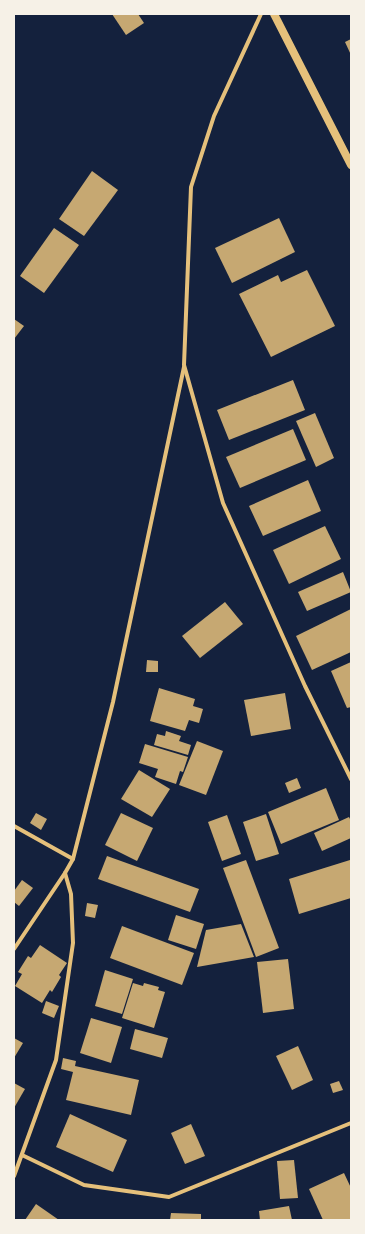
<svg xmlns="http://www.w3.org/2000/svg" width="365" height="1234" font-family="Spectral,serif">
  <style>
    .building { fill: #c6a872 }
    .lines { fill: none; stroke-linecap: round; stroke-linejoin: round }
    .minor { stroke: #e5c07b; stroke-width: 4 }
    .secondary { stroke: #e5c07b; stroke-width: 8 }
  </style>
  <rect width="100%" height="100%" fill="#14213d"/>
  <!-- building -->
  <g class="building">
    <path d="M112,14H138L144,23L126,35Z"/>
    <path d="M351,39V55L345,42Z"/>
    <path d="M92,171L118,190L84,236L59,219Z"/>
    <path d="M279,218L295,252L232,283L215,248Z"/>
    <path d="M54,228L79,245L44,293L20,276Z"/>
    <path d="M307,270L335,326L271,357L239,294L278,275L281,282Z"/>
    <path d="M14,319L24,326L14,339Z"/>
    <path d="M293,380L305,410L229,440L217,410Z"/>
    <path d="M315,413L334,458L316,467L296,421Z"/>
    <path d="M293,429L306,460L240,488L226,457Z"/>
    <path d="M308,480L321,511L263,536L249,506Z"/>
    <path d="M325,526L341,559L289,584L273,550Z"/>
    <path d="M343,572L351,592L307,611L298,592Z"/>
    <path d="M225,602L243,624L200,658L182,636Z"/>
    <path d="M351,609V652L312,670L296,636Z"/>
    <path d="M147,660L158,661V672H146Z"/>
    <path d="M351,662V707L347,708L331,671Z"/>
    <path d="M159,688L195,699L193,706L203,709L199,723L189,720L185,731L150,721Z"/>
    <path d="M285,693L291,729L251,736L244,700Z"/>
    <path d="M166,731L181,736L179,741L191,745L188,755L154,745L157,734L165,736Z"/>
    <path d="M197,741L223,751L206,795L179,785Z"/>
    <path d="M145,744L188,757L183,772L180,771L176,784L155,777L158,769L139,763Z"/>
    <path d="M139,770L170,789L152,817L121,799Z"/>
    <path d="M297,778L301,788L289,793L285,783Z"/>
    <path d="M326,788L339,820L281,844L268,812Z"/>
    <path d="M36,813L47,819L41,830L30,823Z"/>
    <path d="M121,813L153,828L137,861L105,845Z"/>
    <path d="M266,814L279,854L256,861L243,822Z"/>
    <path d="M227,815L241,854L222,861L208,822Z"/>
    <path d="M349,817L351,821V838L322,851L314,833Z"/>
    <path d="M107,856L199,889L190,912L98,879Z"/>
    <path d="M246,860L279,948L256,957L223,868Z"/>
    <path d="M350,860L351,898L299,914L289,879Z"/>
    <path d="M22,880L33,888L19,906L14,902V891Z"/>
    <path d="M87,903L98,905L95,918L85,916Z"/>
    <path d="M176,915L204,924L196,949L168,940Z"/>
    <path d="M241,924L254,957L197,967L206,930Z"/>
    <path d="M122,926L194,953L182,985L110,958Z"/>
    <path d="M40,945L67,963L59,975L61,977L52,992L50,990L42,1003L15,986L22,974L18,972L28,956L31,958Z"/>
    <path d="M288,959L294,1009L263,1013L257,962Z"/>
    <path d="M105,970L133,979L122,1014L95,1006Z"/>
    <path d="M133,983L143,986L144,983L159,987L158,990L165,992L154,1028L122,1018Z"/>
    <path d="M46,1001L59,1006L54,1018L42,1013Z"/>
    <path d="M91,1018L122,1027L111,1063L80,1053Z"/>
    <path d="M135,1029L168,1038L162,1058L130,1049Z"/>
    <path d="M14,1038L23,1043L14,1058Z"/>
    <path d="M298,1046L313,1080L292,1090L276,1056Z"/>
    <path d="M63,1058L76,1061L75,1066L139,1080L131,1115L66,1100L73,1072L61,1069Z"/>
    <path d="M339,1081L343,1090L333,1093L330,1084Z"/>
    <path d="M14,1083L25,1089L14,1108Z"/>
    <path d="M70,1114L127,1140L113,1172L56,1147Z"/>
    <path d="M191,1124L205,1156L185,1164L171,1133Z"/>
    <path d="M294,1160L298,1198L280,1199L277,1161Z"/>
    <path d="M344,1173L351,1188V1220H323L309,1189Z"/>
    <path d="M36,1204L59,1220H25Z"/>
    <path d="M289,1206L292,1220H260L259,1211Z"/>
    <path d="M171,1213L201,1214V1220H170Z"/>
  </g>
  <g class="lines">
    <!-- minor -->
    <g class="minor">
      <path d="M261,14L214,116L191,187L184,365L223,503L305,686L351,779"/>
      <path d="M14,826L73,859"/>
      <path d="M14,949L65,873L73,859L113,702L184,367"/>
      <path d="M22,1155L84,1185L169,1197L351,1123"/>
      <path d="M14,1176L56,1060L73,943L71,894L65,873"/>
    </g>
    <!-- secondary -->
    <path class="secondary" d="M274,14L351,165"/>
  </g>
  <!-- border -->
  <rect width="365" height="1234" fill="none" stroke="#f6f1e7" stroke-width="30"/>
</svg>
